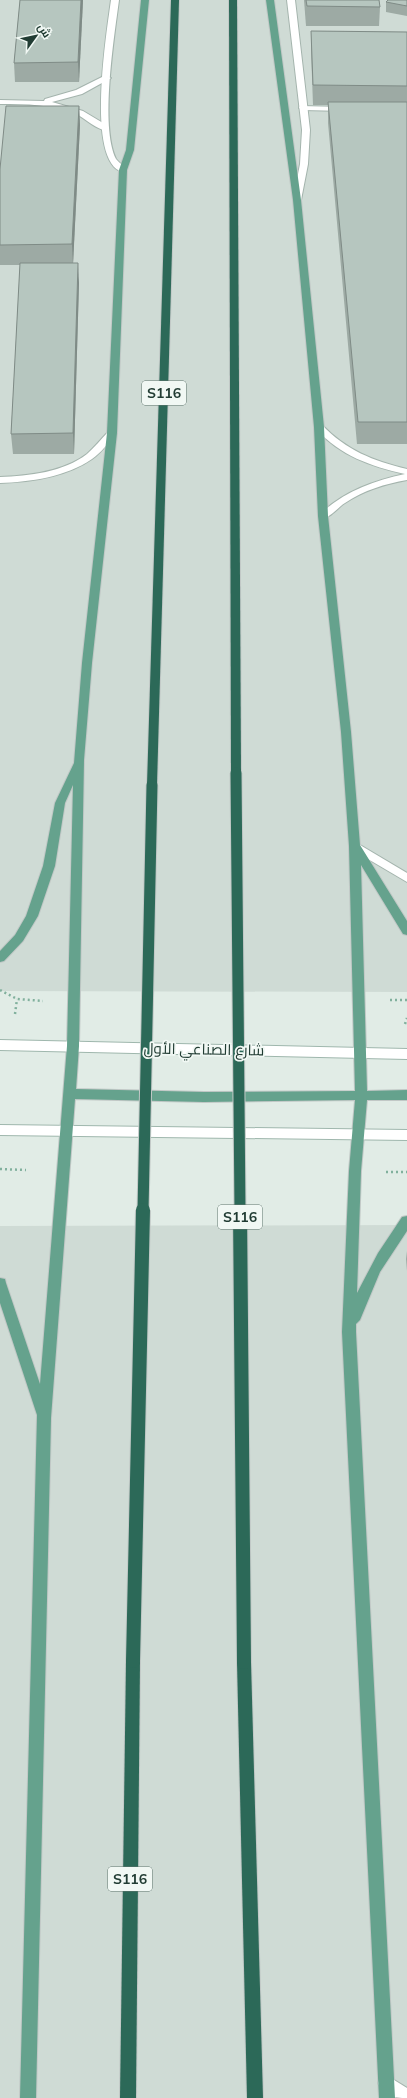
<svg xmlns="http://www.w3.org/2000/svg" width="407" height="2098" font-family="Mulish,Cairo,sans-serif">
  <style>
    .built { fill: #cfdbd5 }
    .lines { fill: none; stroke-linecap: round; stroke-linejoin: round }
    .lane-casing { stroke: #a4b4ad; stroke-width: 2 }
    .street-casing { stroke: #a4b4ad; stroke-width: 2 }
    .secondary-casing { stroke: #9fb7ad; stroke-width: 2 }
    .primary-casing { stroke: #c1c8c6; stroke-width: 2 }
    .highway-casing { stroke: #c1c8c6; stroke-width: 2 }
    .path { stroke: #81b09d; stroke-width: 2.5; stroke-dasharray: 2 3; stroke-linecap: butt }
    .lane { fill: #fff; fill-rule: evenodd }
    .street { fill: #fff; fill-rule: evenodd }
    .secondary { fill: #fff; fill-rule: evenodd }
    .primary { fill: #65a28d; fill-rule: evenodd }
    .highway { fill: #2c6958; fill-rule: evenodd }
    .highway-bridge-far1-casing { stroke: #c1c8c6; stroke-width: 13; stroke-linecap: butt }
    .highway-bridge-casing { stroke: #c1c8c6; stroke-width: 16; stroke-linecap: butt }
    .highway-bridge-far1 { stroke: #2c6958; stroke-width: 11 }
    .highway-bridge { stroke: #2c6958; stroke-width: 14 }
    .wall { fill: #9daaa4 }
    .shaded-wall { fill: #7f8b86 }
    .building { fill: #b6c6bf; stroke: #7f8b86 }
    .labels { text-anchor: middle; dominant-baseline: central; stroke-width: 3.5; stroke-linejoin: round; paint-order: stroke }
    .shield { fill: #f1f8f4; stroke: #5f746d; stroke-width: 1 }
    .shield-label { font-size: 14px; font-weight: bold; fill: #213c33 }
    .street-label { font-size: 15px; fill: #213c33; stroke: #f1f8f4 }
  </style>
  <rect width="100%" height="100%" fill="#e1ece6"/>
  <!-- built -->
  <g class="built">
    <path d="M0,0H407V992L0,991Z"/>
    <path d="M407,1225V2098H0V1226Z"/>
  </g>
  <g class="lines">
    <!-- lane casing -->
    <g class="lane-casing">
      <g id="lane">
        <path d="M104,76L111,78L82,94L52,102L83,111L108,126V130C99,132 86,119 78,115C53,104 26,104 0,104V100L44,101L45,99L76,90Z"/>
        <path d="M300,106L344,107L348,109L344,111L303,110L299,108Z"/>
        <path d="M319,424L322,425C346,450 373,461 407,469V480C385,484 364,490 345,503C338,507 329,520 320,518V514C345,491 373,481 405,474C370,466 341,456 316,429V425Z"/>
        <path d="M112,430L117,433L115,435C108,443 101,453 92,459C66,477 30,482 0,483V477C29,476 64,472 87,454C95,447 101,439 109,431Z"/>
        <path d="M355,842L407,873V882L351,849L349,846Z"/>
      </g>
    </g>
    <!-- street casing -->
    <g class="street-casing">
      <g id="street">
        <path d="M111,0H119C114,38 100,126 116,159C119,163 124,166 127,170L123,172C85,163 107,30 111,0Z"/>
        <path d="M287,0H295L310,130L308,164L301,200L297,203L293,200L300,164L302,130Z"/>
        <path d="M386,2075L407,2088V2098C394,2098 383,2096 378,2083L380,2077Z"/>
      </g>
    </g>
    <!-- secondary casing -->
    <g class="secondary-casing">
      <g id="secondary">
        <path d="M0,1040L407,1049V1059L0,1050Z"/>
        <path d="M0,1125L407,1130V1140L0,1135Z"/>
      </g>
    </g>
    <!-- primary casing -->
    <g class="primary-casing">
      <path id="primary" d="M141,0H149L134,150L127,170L117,433L92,663L84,760L79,1046L76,1089L204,1092L355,1091L349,846L341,732L318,516L314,427L293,200L266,0H274L301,200L324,427L328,516L351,732L360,845L407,921V935L403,934L361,865L367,1091L407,1090V1100H367L361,1171L357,1293L378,1253L402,1217L407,1216V1231L380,1272L360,1320L356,1324V1332L395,2098H379L342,1332L349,1171L355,1100L204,1102L75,1099L51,1418L36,2098H20L37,1415L0,1303V1278L5,1279L6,1283L40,1384L67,1046L73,785L65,803L55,866L38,916L23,941L4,961L0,962V951L15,935L26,916L43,866L55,803L74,763L82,663L107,433L119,170L126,150Z"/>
    </g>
    <!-- highway casing -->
    <g class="highway-casing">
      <g id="highway">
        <path d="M171,0H179L157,785L152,789L147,785Z"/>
        <path d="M229,0H237L241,773L236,777L231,773Z"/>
        <path d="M133,1654L138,1656L140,1661L136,2098H120L126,1661L128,1656Z"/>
        <path d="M244,1655L249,1657L251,1662L263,2098H247L237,1662L239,1657Z"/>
      </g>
    </g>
    <!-- path -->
    <g class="path">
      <path d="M0,990L17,999L43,1001"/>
      <path d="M390,1000H407"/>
      <path d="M15,1014L17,999"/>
      <path d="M405,1024L407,1018"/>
      <path d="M0,1169L26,1170"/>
      <path d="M386,1172H407"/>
    </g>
    <!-- lane -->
    <use href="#lane" class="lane"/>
    <!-- street -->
    <use href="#street" class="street"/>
    <!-- secondary -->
    <use href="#secondary" class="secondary"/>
    <!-- primary -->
    <use href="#primary" class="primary"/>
    <!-- highway -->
    <use href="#highway" class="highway"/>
    <!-- highway-bridge-far1 casing -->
    <g class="highway-bridge-far1-casing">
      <g id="highway-bridge-far1">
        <path d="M236,773L240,1211"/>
        <path d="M143,1211L152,785"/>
      </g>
    </g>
    <!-- highway-bridge casing -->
    <g class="highway-bridge-casing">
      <g id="highway-bridge">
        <path d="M240,1210L244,1662"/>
        <path d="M133,1661L143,1210"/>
      </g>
    </g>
    <!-- highway-bridge-far1 -->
    <use href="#highway-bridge-far1" class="highway-bridge-far1"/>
    <!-- highway-bridge -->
    <use href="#highway-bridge" class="highway-bridge"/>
  </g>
  <!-- wall -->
  <g class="wall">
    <path d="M20,0H83L79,82H15L14,63Z"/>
    <path d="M304,0H379L380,7L379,26H306Z"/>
    <path d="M407,0V16L386,12V2Z"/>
    <path d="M311,31L407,32V444H357L328,123V105H313L311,50Z"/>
    <path d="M79,106L80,125L73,263L79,283L74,454H13L11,434L20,265H0V169Z"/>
    <path d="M407,1251V1271L406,1259Z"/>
  </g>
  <!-- shaded-wall -->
  <g class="shaded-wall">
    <path d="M81,0H83L79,82L78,62Z"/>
    <path d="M79,106L80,125L73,265L72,244Z"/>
    <path d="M78,263L79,283L74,454L73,433Z"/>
  </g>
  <!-- building -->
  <g class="building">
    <path d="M20,0H81L78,62L14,63Z"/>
    <path d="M306,0H379L380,7L307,6Z"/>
    <path d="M388,0H407V6L386,2Z"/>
    <path d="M311,31L407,32V86L313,85Z"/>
    <path d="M328,102H407V422H358Z"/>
    <path d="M6,106H79L72,244L0,245V169Z"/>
    <path d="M20,263H78L73,433L11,434Z"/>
  </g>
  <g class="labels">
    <!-- shield labels -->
    <g class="shield">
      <rect x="142" y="381" width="44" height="24" rx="3"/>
      <rect x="218" y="1205" width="44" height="24" rx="3"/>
      <rect x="108" y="1867" width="44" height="24" rx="3"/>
    </g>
    <g class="shield-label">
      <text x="164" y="393">S116</text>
      <text x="240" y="1217">S116</text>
      <text x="130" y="1879">S116</text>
    </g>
    <!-- street labels -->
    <g class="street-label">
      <text transform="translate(204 1049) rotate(1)">شارع الصناعي الأول</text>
    </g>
  </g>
  <!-- north arrow -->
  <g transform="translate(36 36) rotate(57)" stroke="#f1f8f4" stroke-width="3" paint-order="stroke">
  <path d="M0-3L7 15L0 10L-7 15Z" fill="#213c33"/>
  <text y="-6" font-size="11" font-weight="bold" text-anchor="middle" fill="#213c33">ش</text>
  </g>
</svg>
